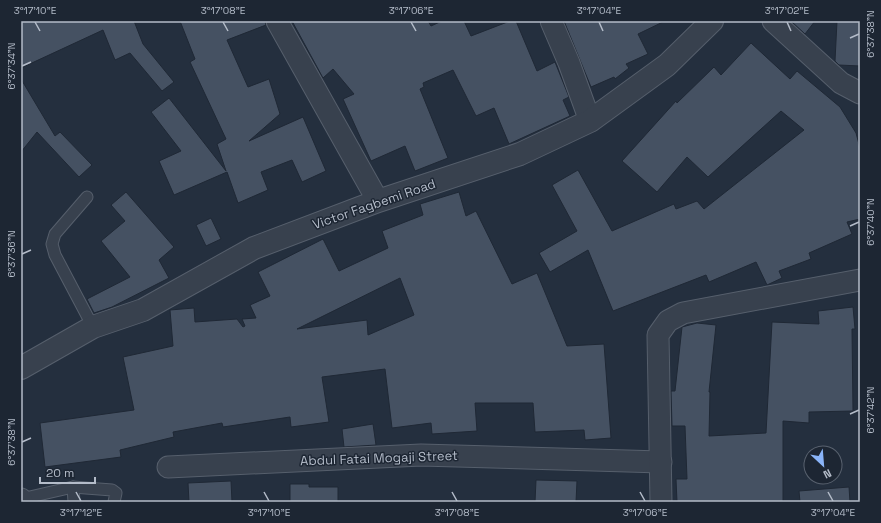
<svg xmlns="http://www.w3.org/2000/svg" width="881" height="523" font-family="'Space Grotesk',sans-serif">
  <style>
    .building { fill: #455162; stroke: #1f2835; fill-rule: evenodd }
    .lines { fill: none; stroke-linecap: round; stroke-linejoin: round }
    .service-casing { stroke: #565f6c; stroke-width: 13 }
    .minor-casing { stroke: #565f6c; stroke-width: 23 }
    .tertiary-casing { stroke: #565f6c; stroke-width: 24 }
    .service { stroke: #38414e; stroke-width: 11 }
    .minor { stroke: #38414e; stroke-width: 21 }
    .tertiary { stroke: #38414e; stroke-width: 22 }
    .ticks { fill: none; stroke: #b4bcc9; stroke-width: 1.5 }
    .labels { text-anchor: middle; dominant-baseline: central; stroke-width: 3; stroke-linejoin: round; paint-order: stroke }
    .street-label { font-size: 13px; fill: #b4bcc9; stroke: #1d2633 }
    .neatline { fill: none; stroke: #b4bcc9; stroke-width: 1.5 }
    .ticks-label { font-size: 10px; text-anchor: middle; fill: #b4bcc9 }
  </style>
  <rect width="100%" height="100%" fill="#242f3e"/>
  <!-- building -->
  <g class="building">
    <path d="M21,21H134L143,44L174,82L162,91L130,53L115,60L103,30L21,68Z"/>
    <path d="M180,21H265L266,25L227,40L248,87L269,79L280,114L249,141L303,117L326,171L302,182L292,160L261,172L268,190L238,203L227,172L174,195L159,161L181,151L151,112L169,98L226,171L217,144L226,139L190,62L195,59Z"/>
    <path d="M292,21H428L431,26L442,21H464L471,36L510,21H516L537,71L555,62L569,97L563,100L570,116L509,144L494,108L476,116L453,70L423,83L424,87L420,89L448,158L415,171L405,146L371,161L343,99L354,94L333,69L323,78Z"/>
    <path d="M564,21H665L638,34L648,54L626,64L629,68L615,79L614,77L591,87Z"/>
    <path d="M791,21H815L805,34Z"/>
    <path d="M837,21H860V66L839,65L835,61Z"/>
    <path d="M751,43L790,79L797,71L840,107L856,133L860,148V219L847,222L852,234L809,253L811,259L779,271L782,278L767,285L756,262L709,282L706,275L613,311L588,250L550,272L539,253L577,231L552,185L578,170L612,231L674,204L676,209L697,201L704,209L804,130L781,111L708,177L687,157L657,192L622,161L676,101L677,103L714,67L721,75Z"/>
    <path d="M21,79L55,136L60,132L92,165L79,177L37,132L21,152Z"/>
    <path d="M126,192L174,247L159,260L169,278L112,307L94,313L87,299L130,277L101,241L125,221L111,205Z"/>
    <path d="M459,192L466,216L476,211L512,284L537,273L567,346L604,344L611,438L585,440L584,430L535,432L533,403H475L477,431L432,434L431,423L392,428L385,369L322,377L329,422L291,427L290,417L223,427L222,423L173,432L174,437L120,450L121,457L45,467L40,423L134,410L123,357L173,346L170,310L194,308L195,322L237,319L243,327L245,326L242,319L256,318L250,305L270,296L258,272L323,239L339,271L388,248L382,231L423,215L420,204ZM400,278L414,315L368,335L367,320L297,329Z"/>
    <path d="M211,218L221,239L206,246L196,225Z"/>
    <path d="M853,307L855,329H852L853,411L809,412V423L783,421V502H677L676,479H687L685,426H672L671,391H675L682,327L697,323L716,325L709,392H710L709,436L766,433L772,322L819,324L818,311Z"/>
    <path d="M373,424L376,445L344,447L342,429Z"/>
    <path d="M536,480L577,481L576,502H535Z"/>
    <path d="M231,481L232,502H189L188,483Z"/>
    <path d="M290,484H309V487H338V502H290Z"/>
    <path d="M849,487L850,502H800L799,491Z"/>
  </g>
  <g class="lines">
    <!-- service casing -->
    <g class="service-casing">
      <g id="service">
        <path d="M87,197L55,234L52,244L55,255L93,327"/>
        <path d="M73,487L74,502"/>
        <path d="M21,499L73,487L112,490L116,493L114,502"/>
      </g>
    </g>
    <!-- minor casing -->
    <g class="minor-casing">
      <g id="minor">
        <path d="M277,21L378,201"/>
        <path d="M551,21L569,63L590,121"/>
        <path d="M773,21L841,83L860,93"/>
        <path d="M168,467L421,455L661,462"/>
        <path d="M21,499L22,502"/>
        <path d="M661,502L658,335L668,321L683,313L860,280"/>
      </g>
    </g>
    <!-- tertiary casing -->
    <g class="tertiary-casing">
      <path id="tertiary" d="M21,368L93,327L143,310L254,248L378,201L520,154L590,121L667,65L712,21"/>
    </g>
    <!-- service -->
    <use href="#service" class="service"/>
    <!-- minor -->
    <use href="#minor" class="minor"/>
    <!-- tertiary -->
    <use href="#tertiary" class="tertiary"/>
  </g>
  <!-- ticks -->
  <path class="ticks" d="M35,22L40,31M223,22L228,31M411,22L416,31M599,22L603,31M787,22L791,31M850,38L859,34M22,66L31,62M850,226L859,222M22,254L31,250M850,414L859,410M22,442L31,438M76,492L81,501M264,492L269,501M452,492L457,501M640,492L645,501M828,492L833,501"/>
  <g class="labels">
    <!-- street labels -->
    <g class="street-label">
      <text transform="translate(374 204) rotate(-19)">Victor Fagbemi Road</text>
      <text transform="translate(379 458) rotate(-2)">Abdul Fatai Mogaji Street</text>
    </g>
  </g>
  <!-- border -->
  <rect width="881" height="523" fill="none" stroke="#1d2633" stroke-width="44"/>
  <!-- north arrow -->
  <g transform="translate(823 465) rotate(154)"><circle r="19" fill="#1d2633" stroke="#59626f"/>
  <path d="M0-3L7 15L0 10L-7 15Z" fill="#8ab4f8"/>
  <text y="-6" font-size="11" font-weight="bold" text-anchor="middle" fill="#b4bcc9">N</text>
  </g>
  <!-- scale -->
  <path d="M40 477v6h55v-6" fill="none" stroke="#b4bcc9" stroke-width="2"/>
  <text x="46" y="477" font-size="12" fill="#b4bcc9" stroke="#1d2633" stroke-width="3" paint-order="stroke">20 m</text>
  <rect x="22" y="22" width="837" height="479" class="neatline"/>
  <g class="ticks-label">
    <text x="35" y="14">3°17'10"E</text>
    <text x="223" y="14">3°17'08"E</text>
    <text x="411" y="14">3°17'06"E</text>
    <text x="599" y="14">3°17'04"E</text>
    <text x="787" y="14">3°17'02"E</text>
    <text transform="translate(870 34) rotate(-90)" y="4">6°37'38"N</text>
    <text transform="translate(11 66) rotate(-90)" y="4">6°37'34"N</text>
    <text transform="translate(870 222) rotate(-90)" y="4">6°37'40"N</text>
    <text transform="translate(11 254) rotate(-90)" y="4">6°37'36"N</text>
    <text transform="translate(870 410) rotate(-90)" y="4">6°37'42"N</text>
    <text transform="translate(11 442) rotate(-90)" y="4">6°37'38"N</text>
    <text x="81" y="516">3°17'12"E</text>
    <text x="269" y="516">3°17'10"E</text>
    <text x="457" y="516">3°17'08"E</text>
    <text x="645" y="516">3°17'06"E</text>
    <text x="833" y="516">3°17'04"E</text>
  </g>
</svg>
